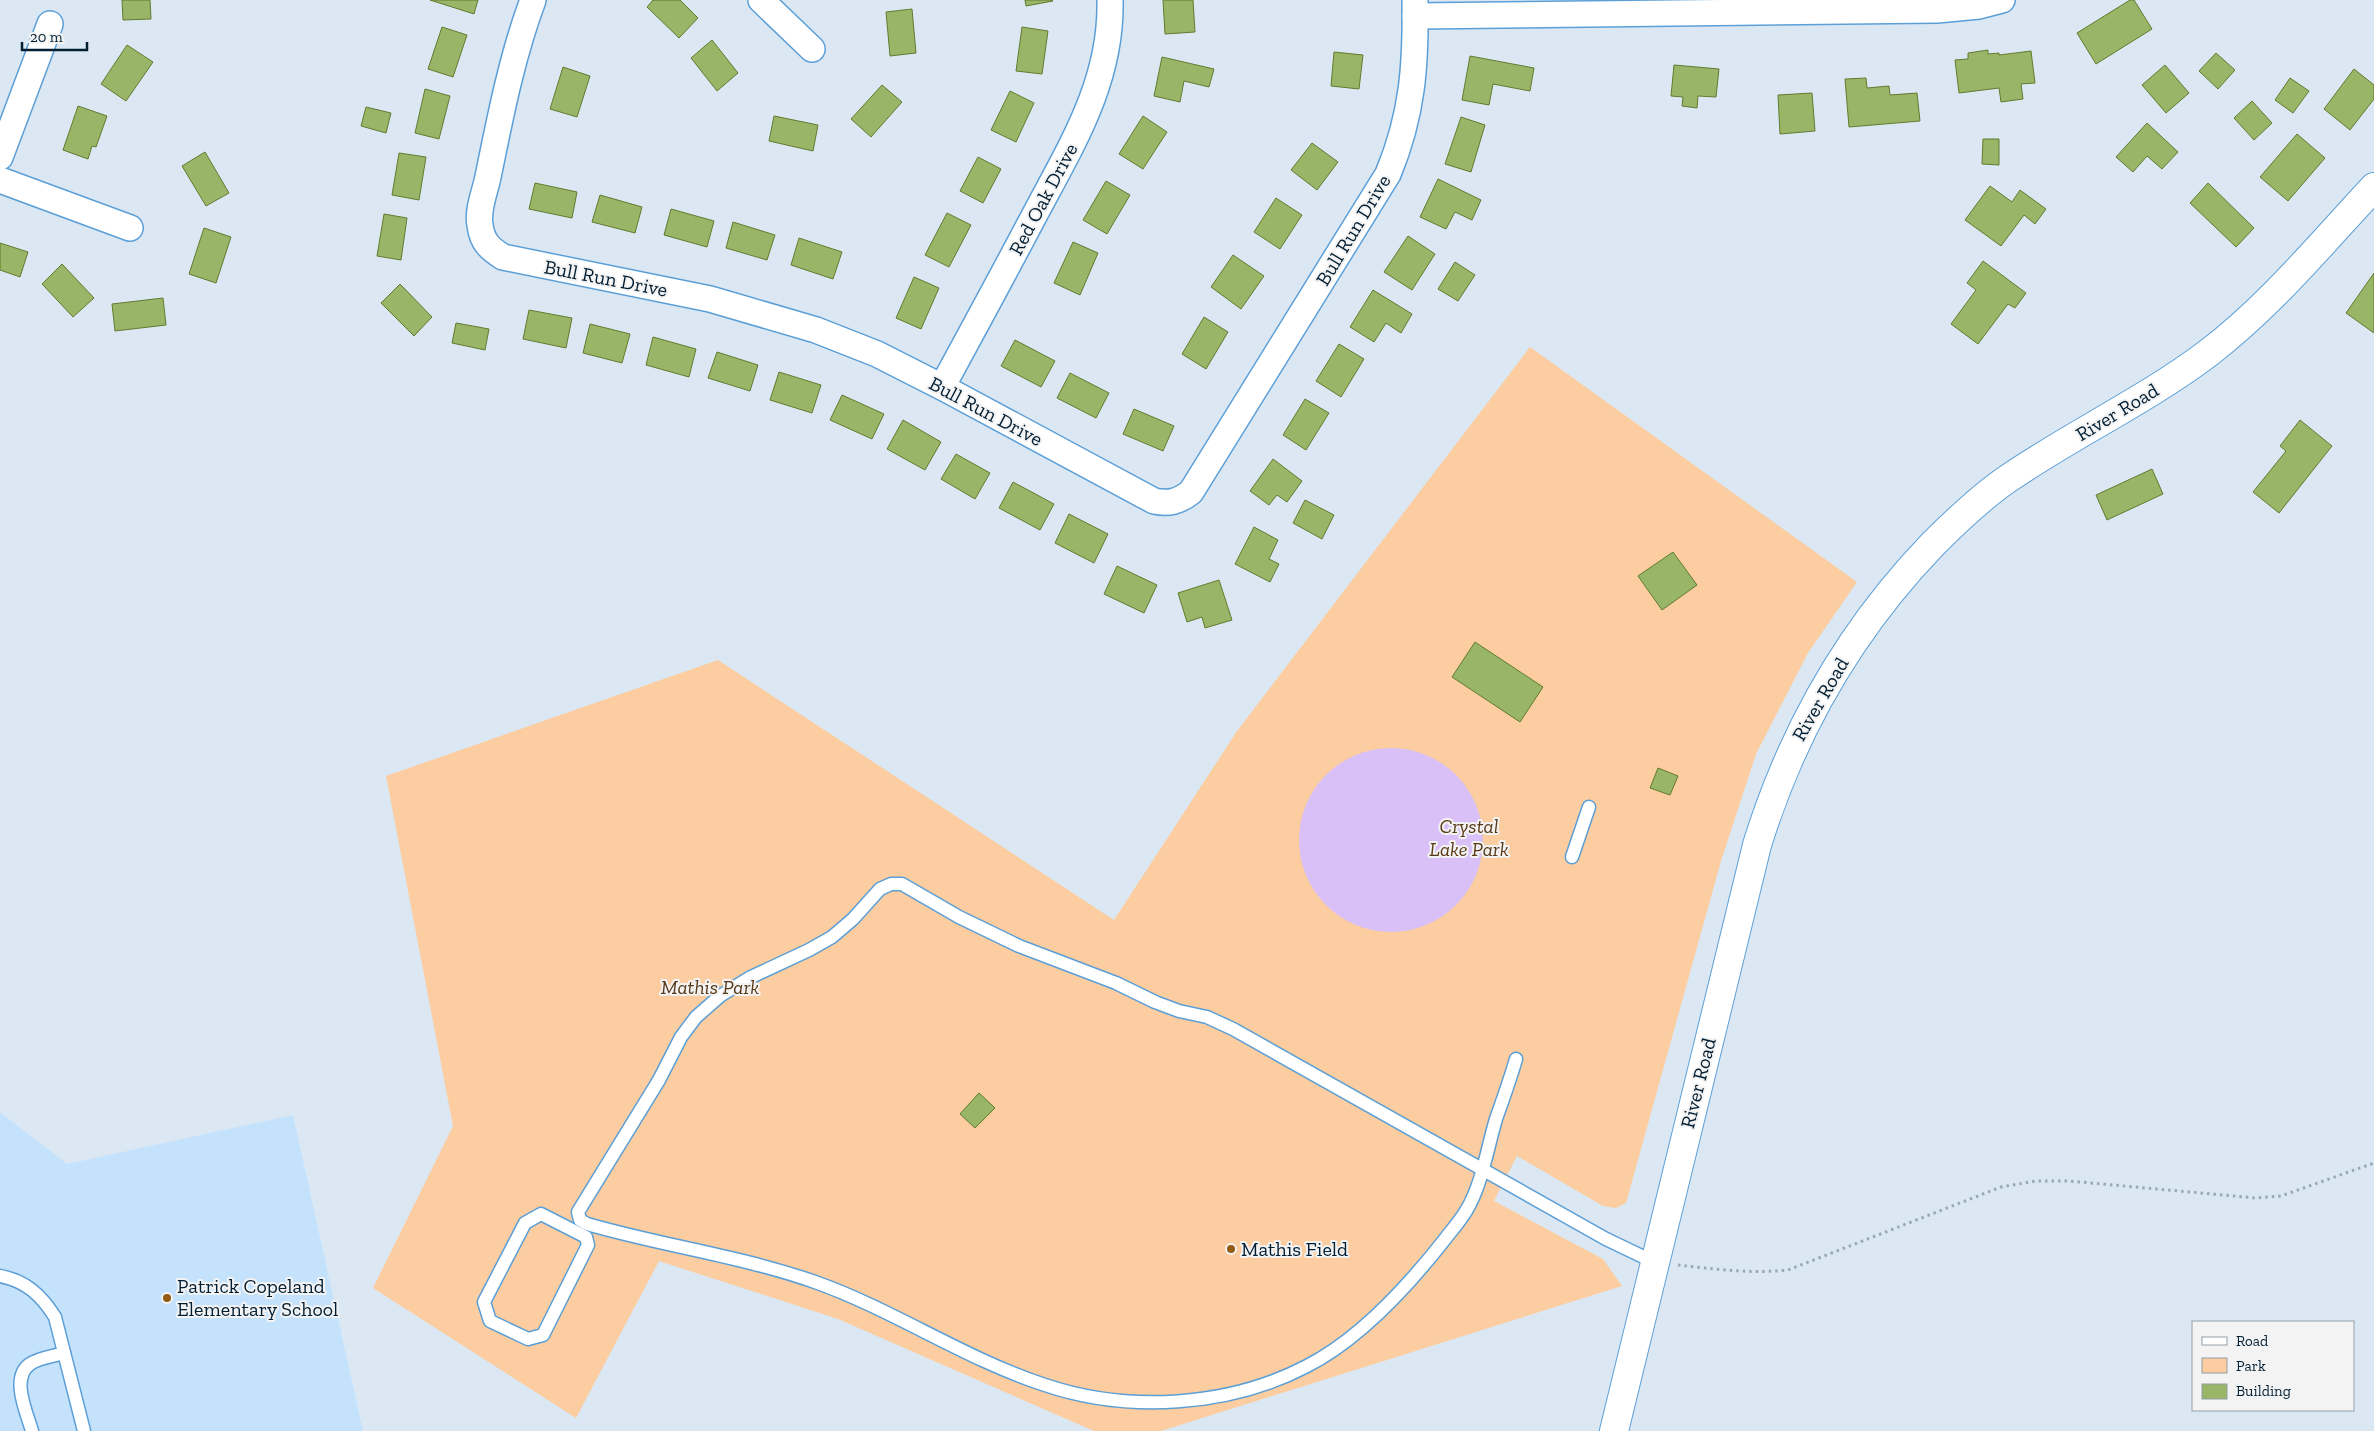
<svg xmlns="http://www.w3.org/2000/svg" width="2374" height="1431" font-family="'Zilla Slab',serif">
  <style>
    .built { fill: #c5e2fc }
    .green { fill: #fbcda0 }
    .water { fill: #d9c0f7 }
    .building { fill: #99b568; stroke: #617b2e }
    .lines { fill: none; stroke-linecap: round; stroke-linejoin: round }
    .lane-casing { stroke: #5c9fd7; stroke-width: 15 }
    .street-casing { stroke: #5c9fd7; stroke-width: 28 }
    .secondary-casing { stroke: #5c9fd7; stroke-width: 30 }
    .path { stroke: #97a9b8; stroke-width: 3; stroke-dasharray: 2.5 4; stroke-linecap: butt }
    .lane { stroke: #fff; stroke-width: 12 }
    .street { stroke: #fff; stroke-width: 25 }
    .secondary { stroke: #fff; stroke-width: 28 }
    .poi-dot { fill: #935a14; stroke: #f3f3f3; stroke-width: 2 }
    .labels { text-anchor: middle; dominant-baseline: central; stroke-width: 4; stroke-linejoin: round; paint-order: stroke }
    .street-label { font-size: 20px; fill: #021e33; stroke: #f3f3f3 }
    .park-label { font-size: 20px; font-style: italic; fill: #573817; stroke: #f3f3f3 }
    .poi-label { font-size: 20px; fill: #021e33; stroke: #f3f3f3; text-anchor: start }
  </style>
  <rect width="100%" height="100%" fill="#dbe8f4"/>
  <!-- built -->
  <path class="built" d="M0,1112L67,1164L293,1115L363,1431H0Z"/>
  <!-- green -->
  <path class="green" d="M1530,347L1857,582L1808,653L1756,754L1721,861L1626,1203L1616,1208L1603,1206L1517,1156L1494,1201L1603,1259L1622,1286L1161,1431H1094L838,1319L659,1261L576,1418L373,1288L453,1126L386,776L718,660L1114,920L1237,731Z"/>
  <!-- water -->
  <circle class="water" cx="1391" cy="840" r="92"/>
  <!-- building -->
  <g class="building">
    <path d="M122,0H150L151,19L123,20Z"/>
    <path d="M430,0H478L474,14Z"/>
    <path d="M653,0H680L698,18L679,38L647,7Z"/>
    <path d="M1025,0H1052L1053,1L1026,6Z"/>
    <path d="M1163,0H1193L1195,32L1165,34Z"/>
    <path d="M2130,0H2134L2152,29L2096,64L2077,33Z"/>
    <path d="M912,9L916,53L890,56L886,12Z"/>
    <path d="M442,27L467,35L453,77L428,69Z"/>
    <path d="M1022,27L1048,31L1042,74L1016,71Z"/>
    <path d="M712,40L738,73L717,91L691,58Z"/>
    <path d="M127,45L153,62L126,101L101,84Z"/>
    <path d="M1988,50V54L1999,53V55L2031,51L2035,83L2021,84L2023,99L2001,102L1999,88L1959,93L1955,60L1968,59V53Z"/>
    <path d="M1334,52L1363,55L1359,89L1331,86Z"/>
    <path d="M2216,53L2235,70L2218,89L2199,71Z"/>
    <path d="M1470,56L1534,68L1530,91L1493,84L1489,105L1462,100Z"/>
    <path d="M1162,57L1214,69L1209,87L1184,81L1180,102L1154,96Z"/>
    <path d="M1674,65L1719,69L1716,97L1698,96L1697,108L1682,106L1683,97L1671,96Z"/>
    <path d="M2165,65L2189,93L2166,113L2142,85Z"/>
    <path d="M563,67L590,76L577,117L550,109Z"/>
    <path d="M2354,69L2374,85V99L2350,130L2324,109Z"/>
    <path d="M1866,78L1867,88L1889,86L1890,95L1917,93L1920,121L1849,127L1845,79Z"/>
    <path d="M2290,78L2309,91L2293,113L2275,100Z"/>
    <path d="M882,85L902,102L871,137L851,119Z"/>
    <path d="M425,89L450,96L439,139L415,133Z"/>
    <path d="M1010,91L1034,103L1016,142L991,130Z"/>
    <path d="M1812,93L1815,131L1780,134L1778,95Z"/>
    <path d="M2252,101L2272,123L2254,140L2234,118Z"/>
    <path d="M78,106L107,116L96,147L92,146L88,159L63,150Z"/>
    <path d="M366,107L391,113L386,133L361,126Z"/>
    <path d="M774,116L818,125L813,151L769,141Z"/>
    <path d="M1143,116L1167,132L1143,169L1119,154Z"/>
    <path d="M1461,117L1485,125L1471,172L1445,164Z"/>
    <path d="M2147,123L2178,152L2162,169L2147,156L2133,172L2116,157Z"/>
    <path d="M2297,134L2325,158L2288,201L2260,177Z"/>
    <path d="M1983,139H1999V165L1982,164Z"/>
    <path d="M1312,143L1338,162L1317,190L1291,170Z"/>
    <path d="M205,152L229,193L206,206L182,166Z"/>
    <path d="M399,153L426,157L419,200L392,195Z"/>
    <path d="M978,157L1001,169L983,203L960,191Z"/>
    <path d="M1438,179L1481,200L1472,220L1455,212L1446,229L1420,217Z"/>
    <path d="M1106,181L1130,195L1107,234L1083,220Z"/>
    <path d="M535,183L577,192L572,218L529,209Z"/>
    <path d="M2208,183L2254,228L2236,247L2190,203Z"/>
    <path d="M1990,186L2012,202L2020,190L2046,209L2035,224L2024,215L2001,246L1965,220Z"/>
    <path d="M600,195L642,207L635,233L592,222Z"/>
    <path d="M1276,198L1302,215L1280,249L1254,232Z"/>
    <path d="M671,209L714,221L707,247L664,235Z"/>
    <path d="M947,213L971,225L949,267L925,255Z"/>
    <path d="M384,214L407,218L401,260L377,256Z"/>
    <path d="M733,222L775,235L767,260L726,248Z"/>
    <path d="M204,228L231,237L216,283L189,274Z"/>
    <path d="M1408,236L1435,254L1412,290L1384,272Z"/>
    <path d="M799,238L842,252L833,279L791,265Z"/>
    <path d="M1073,242L1098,253L1080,295L1054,283Z"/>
    <path d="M0,243L28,252L20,277L0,270Z"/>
    <path d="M1233,255L1264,276L1241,309L1211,287Z"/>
    <path d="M1983,261L2026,293L2015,308L2008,304L1978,344L1951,324L1976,290L1967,283Z"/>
    <path d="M1455,262L1475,275L1458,301L1438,289Z"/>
    <path d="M62,264L94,298L73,317L42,284Z"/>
    <path d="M2374,273V333L2346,313Z"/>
    <path d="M914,277L939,288L921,329L896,318Z"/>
    <path d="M400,284L432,317L414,336L381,303Z"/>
    <path d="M1373,290L1412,314L1401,333L1386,323L1374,342L1350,327Z"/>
    <path d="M163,298L166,325L115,331L112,304Z"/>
    <path d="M529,310L572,318L566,348L523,339Z"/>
    <path d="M1204,317L1228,332L1206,369L1182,354Z"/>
    <path d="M456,323L489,329L485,350L452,343Z"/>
    <path d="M590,324L630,334L622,363L583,353Z"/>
    <path d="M653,337L696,349L689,377L646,365Z"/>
    <path d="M1015,340L1055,361L1041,387L1001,366Z"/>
    <path d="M1339,344L1364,359L1341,397L1316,381Z"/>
    <path d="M717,352L758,365L750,391L708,378Z"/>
    <path d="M779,372L821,385L812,413L770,400Z"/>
    <path d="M1070,373L1109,393L1096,418L1057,398Z"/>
    <path d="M842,395L884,414L872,439L830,420Z"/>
    <path d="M1305,399L1329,413L1306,450L1283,435Z"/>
    <path d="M1134,409L1174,426L1163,451L1123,434Z"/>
    <path d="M903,420L941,442L925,470L887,449Z"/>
    <path d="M2300,420L2332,446L2279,513L2253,492L2286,451L2280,446Z"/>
    <path d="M956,454L990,473L975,499L941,479Z"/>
    <path d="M1273,459L1302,481L1287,502L1277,495L1269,505L1250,491Z"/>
    <path d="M2152,469L2163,494L2107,520L2096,495Z"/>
    <path d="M1013,482L1054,504L1040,530L999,508Z"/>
    <path d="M1305,500L1334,515L1322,539L1293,523Z"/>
    <path d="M1069,514L1108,534L1094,563L1055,543Z"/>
    <path d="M1254,527L1278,540L1269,559L1279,564L1270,582L1235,564Z"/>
    <path d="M1673,552L1697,585L1662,610L1638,576Z"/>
    <path d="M1117,566L1157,585L1144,613L1104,594Z"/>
    <path d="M1219,580L1232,620L1205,628L1202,617L1187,622L1178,593Z"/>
    <path d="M1475,642L1543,687L1520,722L1452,677Z"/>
    <path d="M1658,768L1678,776L1670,795L1650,788Z"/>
    <path d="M979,1093L995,1108L975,1128L960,1114Z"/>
  </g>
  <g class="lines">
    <!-- lane casing -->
    <g class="lane-casing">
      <g id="lane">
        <path d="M1572,857L1589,807"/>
        <path d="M1516,1059C1510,1080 1503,1099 1496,1119C1487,1149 1482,1185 1466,1211C1460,1221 1452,1230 1445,1239C1409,1285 1360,1339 1307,1366C1229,1407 1128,1413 1045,1385C965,1359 894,1310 815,1282C741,1256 663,1246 587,1224L580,1220L578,1212L659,1080L681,1037L696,1017L720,996L749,978L809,950L832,937L853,919L880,889L891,884H902L959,917L1019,946L1116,983L1155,1002L1179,1011L1207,1017L1233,1029L1606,1239L1654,1262"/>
        <path d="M541,1214L586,1237L588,1245L543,1335L528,1339L490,1321L484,1302L525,1223Z"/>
        <path d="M0,1276C26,1281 41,1295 55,1317L84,1431"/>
        <path d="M32,1431C27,1413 10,1378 30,1364C38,1358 54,1356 64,1353"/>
      </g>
    </g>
    <!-- street casing -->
    <g class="street-casing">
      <g id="street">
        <path d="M533,0C512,56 500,118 488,177C485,192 477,210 480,225C482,242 490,249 503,257L710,299L816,330L877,354L942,387L1154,501C1169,504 1178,502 1191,492L1388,174C1413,114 1416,64 1415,0"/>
        <path d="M761,0L812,49"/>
        <path d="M1415,16L1937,10L1979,6L2002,0"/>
        <path d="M0,157L50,24"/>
        <path d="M0,180L130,228"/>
        <path d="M942,387C973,330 1004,273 1034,216C1071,146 1112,82 1110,0"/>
      </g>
    </g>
    <!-- secondary casing -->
    <g class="secondary-casing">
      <path id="secondary" d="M1614,1431L1757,845C1792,732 1850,630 1933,544C1956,521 1980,498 2006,480C2071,435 2143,402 2207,354C2269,307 2321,244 2374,187"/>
    </g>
    <!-- path -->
    <path class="path" d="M1678,1265C1714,1269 1752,1274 1788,1270L2001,1187L2036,1181H2069L2256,1198L2281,1196L2374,1163"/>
    <!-- lane -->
    <use href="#lane" class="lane"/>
    <!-- street -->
    <use href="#street" class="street"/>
    <!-- secondary -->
    <use href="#secondary" class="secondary"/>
  </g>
  <!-- markers -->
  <g class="poi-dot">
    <circle cx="1231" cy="1249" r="5"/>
    <circle cx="167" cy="1298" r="5"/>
  </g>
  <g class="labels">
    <!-- street labels -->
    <g class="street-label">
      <text transform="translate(1043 199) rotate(-62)">Red Oak Drive</text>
      <text transform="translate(1353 230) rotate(-59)">Bull Run Drive</text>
      <text transform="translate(606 278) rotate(11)">Bull Run Drive</text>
      <text transform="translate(986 411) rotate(28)">Bull Run Drive</text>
      <text transform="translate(2117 412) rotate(-31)">River Road</text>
      <text transform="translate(1820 699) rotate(-60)">River Road</text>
      <text transform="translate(1698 1083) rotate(-76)">River Road</text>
    </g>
    <!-- park labels -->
    <g class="park-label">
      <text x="1469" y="826">Crystal<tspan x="1469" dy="23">Lake Park</tspan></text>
      <text x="710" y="987">Mathis Park</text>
    </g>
    <!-- poi labels -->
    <g class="poi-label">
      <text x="1241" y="1249">Mathis Field</text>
      <text x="177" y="1286">Patrick Copeland<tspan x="177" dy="23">Elementary School</tspan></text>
    </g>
  </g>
  <!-- legend -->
  <rect x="2192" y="1321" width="162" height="90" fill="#f3f3f3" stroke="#939ea6"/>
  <rect x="2202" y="1337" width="25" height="8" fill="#ffffff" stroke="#939ea6"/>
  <text x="2236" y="1346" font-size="15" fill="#021e33">Road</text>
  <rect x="2202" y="1358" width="25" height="15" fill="#fbcda0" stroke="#939ea6"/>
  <text x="2236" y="1371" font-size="15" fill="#021e33">Park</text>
  <rect x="2202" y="1384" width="25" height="15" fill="#99b568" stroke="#939ea6"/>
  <text x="2236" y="1396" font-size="15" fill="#021e33">Building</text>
  <!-- scale -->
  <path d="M22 42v8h65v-8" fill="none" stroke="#021e33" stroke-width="2.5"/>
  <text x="30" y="42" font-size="15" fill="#021e33" stroke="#f3f3f3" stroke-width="4" paint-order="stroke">20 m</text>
</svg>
